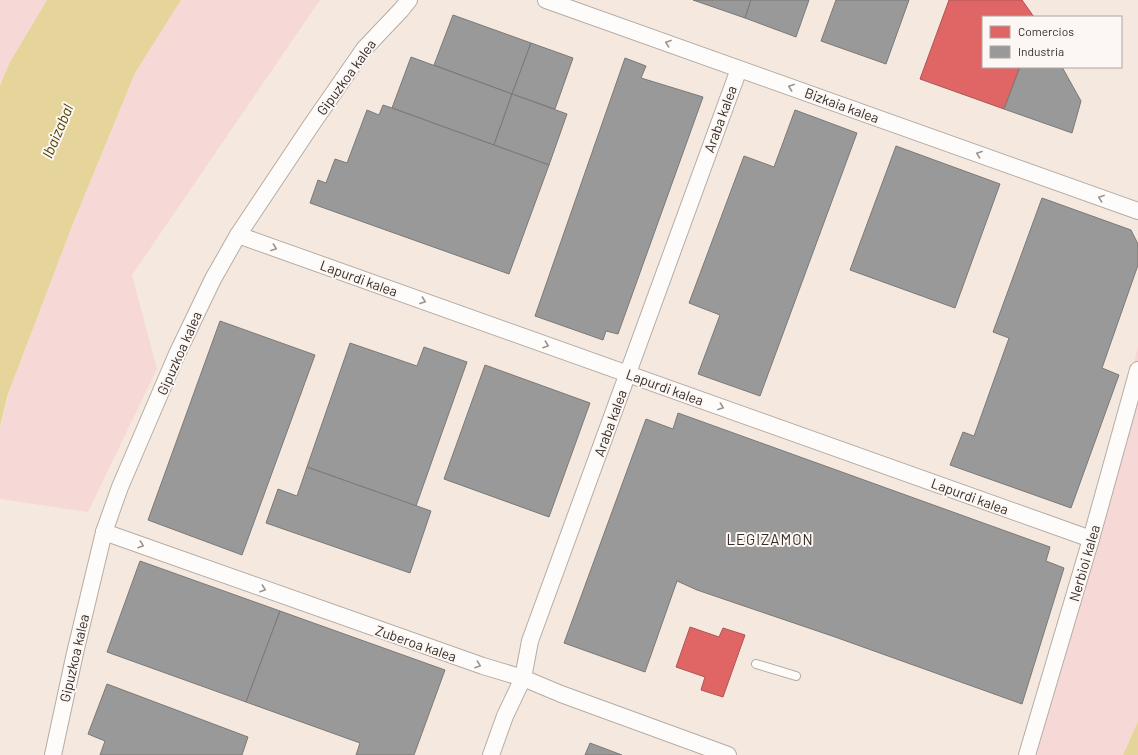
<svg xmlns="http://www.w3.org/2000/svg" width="1138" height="755" font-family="Barlow,sans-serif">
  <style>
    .green { fill: #f6d9d6 }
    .water { fill: #e5d59b }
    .shops { fill: #e06666; stroke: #ad5553 }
    .industry { fill: #999; stroke: #7b7977 }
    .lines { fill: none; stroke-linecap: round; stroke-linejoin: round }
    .service-casing { stroke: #b5aca5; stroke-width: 10 }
    .minor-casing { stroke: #b5aca5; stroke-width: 18 }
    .service { stroke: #fefcfa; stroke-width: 8 }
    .minor { stroke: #fefcfa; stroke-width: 16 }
    .oneway { stroke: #9a9490 }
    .labels { text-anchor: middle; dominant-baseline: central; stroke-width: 4; stroke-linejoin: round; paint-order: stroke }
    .street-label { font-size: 14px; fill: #352d27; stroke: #fcf7f4 }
    .water-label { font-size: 15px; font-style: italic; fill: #514403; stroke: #fcf7f4 }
    .neighbourhood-label { font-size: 15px; letter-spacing: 1px; fill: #352d27; stroke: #fcf7f4 }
  </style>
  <rect width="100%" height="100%" fill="#f5e8df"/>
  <!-- green -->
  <g class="green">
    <path d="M0,0H47L10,62L0,84Z"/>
    <path d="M181,0H320L132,275L157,369L88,512L0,499V429L10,389L74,221L135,73Z"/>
    <path d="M1138,346V721L1123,755H1018L1091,539Z"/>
  </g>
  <!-- water -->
  <g class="water">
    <path d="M47,0H181L135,73L74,221L8,394L0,427V85L10,62Z"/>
    <path d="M1138,721V755H1123Z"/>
  </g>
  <!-- shops -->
  <g class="shops">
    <path d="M949,0H1022L1034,17H983V67H1020L1004,109L920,79Z"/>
    <path d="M690,627L719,637L723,628L745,635L723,697L701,690L705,677L676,667Z"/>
  </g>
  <!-- industry -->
  <g class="industry">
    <path d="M693,0H751L745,18Z"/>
    <path d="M751,0H809L796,37L745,18Z"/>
    <path d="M836,0H909L886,64L821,41Z"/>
    <path d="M453,15L531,43L512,94L434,65Z"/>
    <path d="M531,43L573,58L555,109L512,94Z"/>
    <path d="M411,57L512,94L494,145L392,108Z"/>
    <path d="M625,58L646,66L641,78L703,97L618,334L606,331L603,340L535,316Z"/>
    <path d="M1020,67H1062L1081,101L1072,133L1004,109Z"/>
    <path d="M512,94L567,114L549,165L494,145Z"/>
    <path d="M383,105L392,108L549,165L509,274L310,203L318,180L326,183L335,159L347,163L367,110L379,115Z"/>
    <path d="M795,110L857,133L760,396L698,374L720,315L689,303L744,156L774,167Z"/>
    <path d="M896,146L1000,184L955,308L850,270Z"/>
    <path d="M1042,198L1131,230L1138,244V265L1102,368L1119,375L1071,508L950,465L963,432L974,436L1009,338L993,332Z"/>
    <path d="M220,321L315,355L242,555L148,520Z"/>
    <path d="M350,343L417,366L424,347L467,362L416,506L307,467Z"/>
    <path d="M485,365L590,403L549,517L444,479Z"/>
    <path d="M678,413L1050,547L1046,561L1064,568L1022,704L835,637L697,590L677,581L645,672L564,643L646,419L673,429Z"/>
    <path d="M307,467L431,511L410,573L266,523L278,489L297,496Z"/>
    <path d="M140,561L280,611L246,702L107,652Z"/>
    <path d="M280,611L445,670L414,755H356L360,743L246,702Z"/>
    <path d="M107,684L248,737L242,755H100L105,741L88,734Z"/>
    <path d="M590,743L622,755H585Z"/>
  </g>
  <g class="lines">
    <!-- service casing -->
    <g class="service-casing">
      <path id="service" d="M756,664L796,676"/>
    </g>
    <!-- minor casing -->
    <g class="minor-casing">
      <g id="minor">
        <path d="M546,0L1138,211"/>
        <path d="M238,235L1091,539"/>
        <path d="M104,532L483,666L523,678L561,694L728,755"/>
        <path d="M53,755L75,653L104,532L120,487L177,354L213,279L238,235L310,127L364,49L401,10L409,0"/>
        <path d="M491,755L505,716L523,678L530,641L739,69"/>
        <path d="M1027,755L1091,539L1138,370"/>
      </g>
    </g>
    <!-- service -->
    <use href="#service" class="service"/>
    <!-- minor -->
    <use href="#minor" class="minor"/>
  </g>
  <!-- one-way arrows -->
  <defs><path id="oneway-chevron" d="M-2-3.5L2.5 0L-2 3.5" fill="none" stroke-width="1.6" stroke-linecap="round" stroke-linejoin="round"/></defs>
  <g class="oneway">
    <use href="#oneway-chevron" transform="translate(668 43) rotate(-160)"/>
    <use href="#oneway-chevron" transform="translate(791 87) rotate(-160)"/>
    <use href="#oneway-chevron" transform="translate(979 154) rotate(-160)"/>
    <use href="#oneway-chevron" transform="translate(1101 198) rotate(-160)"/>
    <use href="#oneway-chevron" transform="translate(274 248) rotate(20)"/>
    <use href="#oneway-chevron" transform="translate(423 301) rotate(20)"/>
    <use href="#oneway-chevron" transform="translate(546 345) rotate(19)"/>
    <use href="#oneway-chevron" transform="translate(721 407) rotate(20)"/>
    <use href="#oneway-chevron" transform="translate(141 545) rotate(19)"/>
    <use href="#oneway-chevron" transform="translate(263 589) rotate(19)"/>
    <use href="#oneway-chevron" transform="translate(478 665) rotate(19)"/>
  </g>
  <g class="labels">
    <!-- street labels -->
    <g class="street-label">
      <text transform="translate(346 77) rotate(-54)">Gipuzkoa kalea</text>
      <text transform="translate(842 105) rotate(20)">Bizkaia kalea</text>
      <text transform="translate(720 119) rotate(-70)">Araba kalea</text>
      <text transform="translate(359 278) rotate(20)">Lapurdi kalea</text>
      <text transform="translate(179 353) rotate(-66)">Gipuzkoa kalea</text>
      <text transform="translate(665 387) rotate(20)">Lapurdi kalea</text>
      <text transform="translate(610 423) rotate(-70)">Araba kalea</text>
      <text transform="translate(970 496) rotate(20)">Lapurdi kalea</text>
      <text transform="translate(1084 563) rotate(-74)">Nerbioi kalea</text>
      <text transform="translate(416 643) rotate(19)">Zuberoa kalea</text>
      <text transform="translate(74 658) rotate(-77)">Gipuzkoa kalea</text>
    </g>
    <!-- water labels -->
    <g class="water-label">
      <text transform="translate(57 131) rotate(-67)">Ibaizabal</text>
    </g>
    <!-- neighbourhood labels -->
    <g class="neighbourhood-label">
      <text x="770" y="539">LEGIZAMON</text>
    </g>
  </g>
  <!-- legend -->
  <rect x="982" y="16" width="140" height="52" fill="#fcf7f4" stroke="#aca6a2"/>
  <rect x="990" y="26" width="20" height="12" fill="#e06666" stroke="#aca6a2"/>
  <text x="1018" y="36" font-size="12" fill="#352d27">Comercios</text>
  <rect x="990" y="46" width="20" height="12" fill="#999999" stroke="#aca6a2"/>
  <text x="1018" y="56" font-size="12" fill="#352d27">Industria</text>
</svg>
